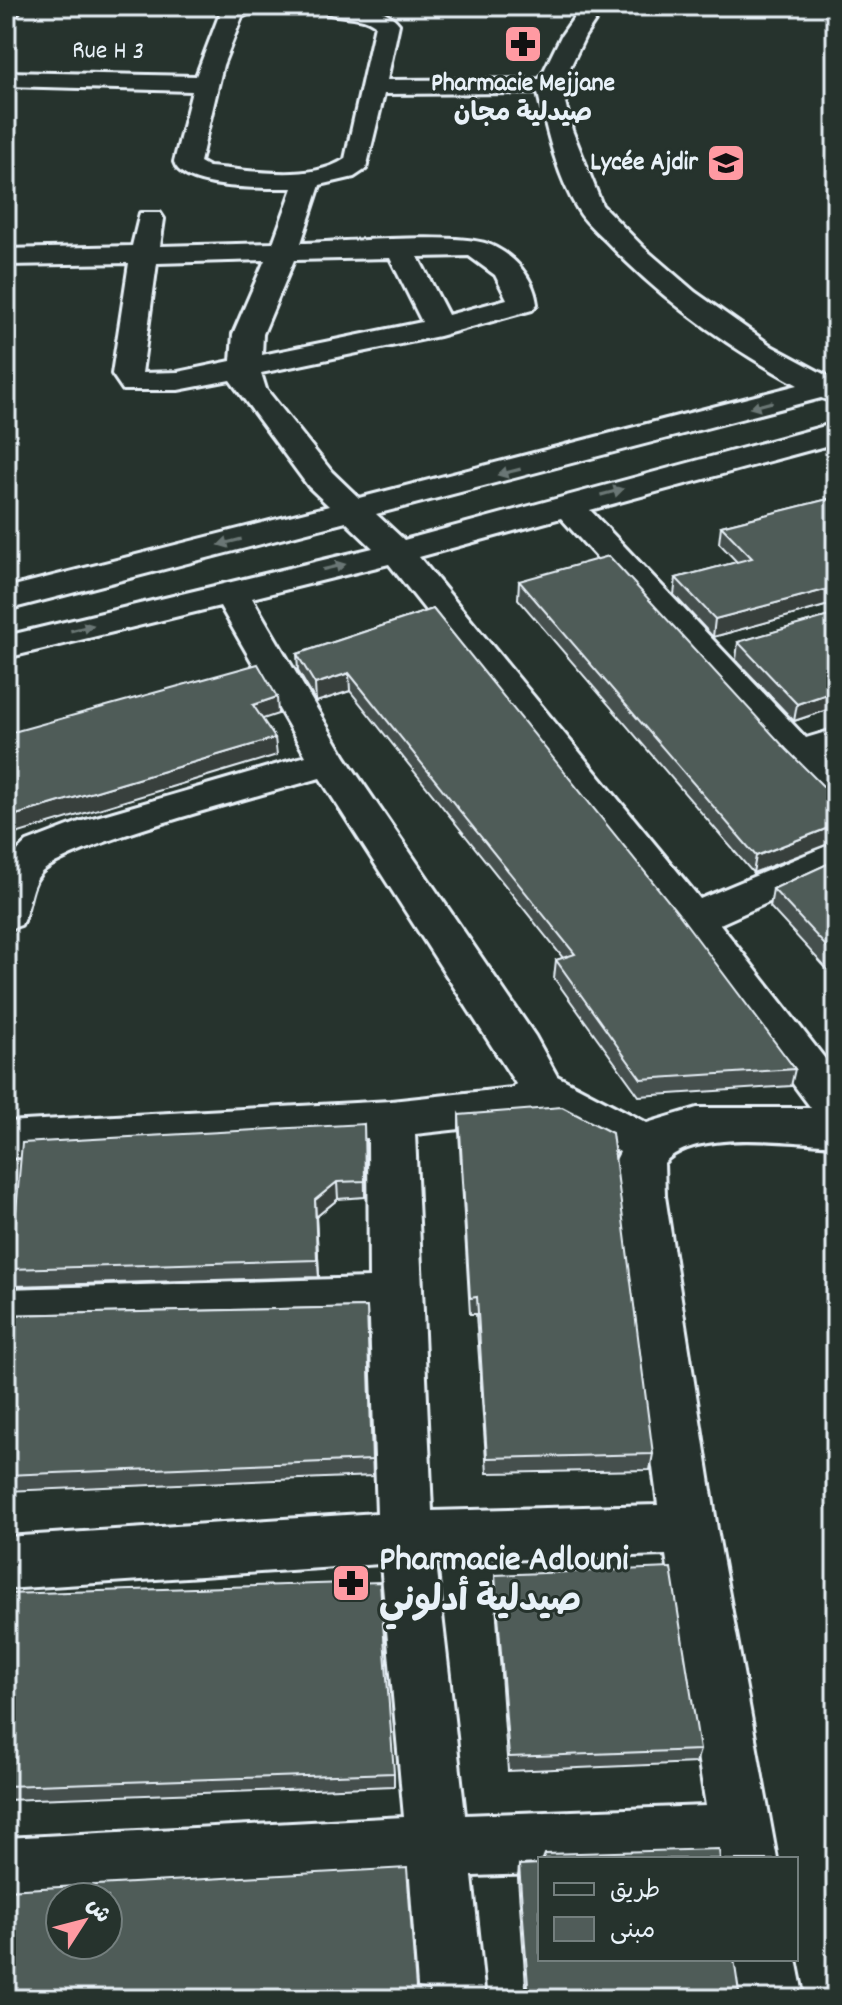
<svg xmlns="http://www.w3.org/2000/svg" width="842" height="2005" font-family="Dekko,'Playpen Sans Arabic',sans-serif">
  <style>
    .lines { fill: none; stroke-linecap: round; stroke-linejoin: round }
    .minor-casing { stroke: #e8f1f8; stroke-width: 6 }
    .minor { fill: #26332d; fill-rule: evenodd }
    .wall { fill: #454f4d; stroke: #e8f1f8; stroke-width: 2 }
    .shaded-wall { fill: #38403e; stroke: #e8f1f8; stroke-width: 2 }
    .building { fill: #505c59; stroke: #e8f1f8; stroke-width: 2; fill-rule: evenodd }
    .oneway { fill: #6a7674 }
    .labels { text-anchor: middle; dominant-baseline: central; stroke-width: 6; stroke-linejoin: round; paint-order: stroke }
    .far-street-label { font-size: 26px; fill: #e8f1f8; stroke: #26332d }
    .far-poi-label { font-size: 26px; font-weight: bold; fill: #e8f1f8; stroke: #26332d }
    .near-poi-label { font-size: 36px; font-weight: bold; fill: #e8f1f8; stroke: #26332d; text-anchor: start }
  </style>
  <rect width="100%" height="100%" fill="#26332d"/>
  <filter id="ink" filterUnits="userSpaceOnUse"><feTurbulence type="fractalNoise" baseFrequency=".0125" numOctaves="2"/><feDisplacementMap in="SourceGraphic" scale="16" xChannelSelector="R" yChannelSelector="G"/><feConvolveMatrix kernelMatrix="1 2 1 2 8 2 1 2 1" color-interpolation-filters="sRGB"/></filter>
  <g filter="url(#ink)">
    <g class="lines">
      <!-- minor casing -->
      <g class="minor-casing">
        <g id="minor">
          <path d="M6,6H23L14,18L6,20Z"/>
          <path d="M230,6H262L242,17L223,65L200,162L209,167C250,170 309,183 345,159L375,25C358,11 327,21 315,6C344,6 380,0 399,24L387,80L540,79L561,36L582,6H605L585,36L561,86L572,130L602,205L644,248L695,292L773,347L829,377L836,376V403L821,398L376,514L404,540L836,423V443L590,510L806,738L836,729V754L826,758L836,768V805L822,801L784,763L561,518L419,557L700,899L836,842V872L720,924L836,1073V1145C793,1143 693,1128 664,1163L665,1196L717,1529L777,1859H540V1874L472,1876L485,1999H419L410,1878L6,1900V1838L404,1817L381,1564L6,1589V1537L377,1513L370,1320L6,1331V1289L369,1278L368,1138L6,1158V1122L391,1101L512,1088L516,1084L320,778C272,792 64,845 40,874C28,889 30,909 21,925L6,930V862L27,842L79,822L306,756L220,606L6,658V636L373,548L346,522L6,610V588L329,506L308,486L230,380L178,390H123L112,374L129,263L6,265V249L132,246L140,213H160L164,219L160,246L273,243L293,188C266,188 183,191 174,162L192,91L6,86V72L196,76L220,13ZM538,93C547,131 557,176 578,210C585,222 597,232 607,242C662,300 728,347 798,385L359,498L332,472L266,389L261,373L439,336L532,310L537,304C534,277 513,254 488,244C454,232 343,242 301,243L320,185L354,177L366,169L384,94ZM469,256L495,275L507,299L448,315L418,257ZM390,258L422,322L262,355L263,334L294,260ZM265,260L233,334L231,361L178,372L142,373L157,263ZM389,564L678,929L811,1108H697L647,1123L557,1076L535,1036L345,757L252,598ZM545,1112L620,1152L616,1160L617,1196L658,1505L432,1511L415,1134L514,1123ZM666,1555L706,1806L465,1815L436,1562Z"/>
          <path d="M732,1959H796L804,1999H738Z"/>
        </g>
      </g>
      <!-- minor -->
      <use href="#minor" class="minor"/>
    </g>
    <!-- wall -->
    <g class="wall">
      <path d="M836,497V603L713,637L674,595L676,578L737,562L719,543L721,526Z"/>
      <path d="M519,581L785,748L753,873L518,599Z"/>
      <path d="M433,609L795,1069L791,1086L639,1096L554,978L556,960L563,958L350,691L316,702L298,671L297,654Z"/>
      <path d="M836,614V707L794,721L736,660L738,642Z"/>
      <path d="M836,860V979L770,907L773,889Z"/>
      <path d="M459,1115L653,1454L650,1470L487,1473L476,1314H470L459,1132Z"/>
      <path d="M364,1124L365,1197L338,1199L316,1217L319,1277L15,1286L11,1269Z"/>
      <path d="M367,1307L373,1476L6,1491V1315Z"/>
      <path d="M495,1575L700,1750L696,1763L508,1771L495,1590Z"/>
      <path d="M6,1594L394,1773V1786L6,1800Z"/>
      <path d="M835,1701H836V1767L828,1720Z"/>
      <path d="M519,1865L740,1999H527L518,1878Z"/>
    </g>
    <!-- shaded-wall -->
    <g class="shaded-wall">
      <path d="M836,587V603L713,637L715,619Z"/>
      <path d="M349,673L350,691L316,702L315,684Z"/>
      <path d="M836,691V707L794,721L797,704Z"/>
      <path d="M277,697L278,714L254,722L253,705Z"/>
      <path d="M275,738L277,755L6,837V818Z"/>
      <path d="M836,825V841L753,873L756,856Z"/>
      <path d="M337,1182L338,1199L316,1217L319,1277L315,1200Z"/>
    </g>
    <!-- building -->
    <g class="building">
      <path d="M836,497V587L715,619L676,578L752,558L721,526Z"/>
      <path d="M609,556L785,748L823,786L836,790V825L756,856L519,581Z"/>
      <path d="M433,609L678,913L795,1069L641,1079L556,960L575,954L349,673L315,684L297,654Z"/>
      <path d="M836,614V691L797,704L738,642Z"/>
      <path d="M258,664L277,697L253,705L275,738L6,818V734Z"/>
      <path d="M836,860V957L773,889Z"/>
      <path d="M562,1107L612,1133L653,1454L487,1458L477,1297L470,1298L459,1115Z"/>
      <path d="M364,1124L365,1181L337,1182L315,1200L317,1260L11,1269L22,1143Z"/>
      <path d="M367,1307L372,1460L6,1475V1315Z"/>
      <path d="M671,1568L700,1750L509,1757L495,1575Z"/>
      <path d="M380,1582L394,1773L6,1786V1594Z"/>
      <path d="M719,1849L720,1859H543L545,1854Z"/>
      <path d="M540,1864V1959H734L740,1999H529L519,1865Z"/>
      <path d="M407,1868L416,1988L429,1990V1999H6V1890ZM60,1897H108V1945H60Z"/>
    </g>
    <!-- one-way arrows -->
    <defs><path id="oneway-solid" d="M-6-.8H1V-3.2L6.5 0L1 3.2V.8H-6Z" transform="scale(2)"/></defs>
    <g class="oneway">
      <use href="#oneway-solid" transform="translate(761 405) rotate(165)"/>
      <use href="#oneway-solid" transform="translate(509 472) rotate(166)"/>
      <use href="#oneway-solid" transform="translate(612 492) rotate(-15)"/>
      <use href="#oneway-solid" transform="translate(230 542) rotate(166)"/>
      <use href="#oneway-solid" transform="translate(334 567) rotate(-13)"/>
      <use href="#oneway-solid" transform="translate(82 628) rotate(-14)"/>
    </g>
  </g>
  <!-- icons -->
  <defs>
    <g id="pharmacy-square" transform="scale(2)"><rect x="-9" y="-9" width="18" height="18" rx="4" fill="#ff9aa2" stroke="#26332d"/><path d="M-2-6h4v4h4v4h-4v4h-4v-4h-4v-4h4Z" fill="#111"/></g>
    <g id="school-square" transform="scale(2)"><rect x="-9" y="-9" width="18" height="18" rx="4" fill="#ff9aa2" stroke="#26332d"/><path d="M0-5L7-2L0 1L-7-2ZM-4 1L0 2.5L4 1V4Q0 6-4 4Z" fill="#111"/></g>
  </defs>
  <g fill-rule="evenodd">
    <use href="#pharmacy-square" x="523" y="44"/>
    <use href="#school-square" x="726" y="163"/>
    <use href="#pharmacy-square" x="351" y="1583"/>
  </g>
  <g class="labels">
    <!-- far-street labels -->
    <g class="far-street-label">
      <text transform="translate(108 52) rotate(1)">Rue H 3</text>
    </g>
    <!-- far-poi labels -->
    <g class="far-poi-label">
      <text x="523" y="84">Pharmacie Mejjane<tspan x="523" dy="30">صيدلية مجان</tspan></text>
      <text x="698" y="163" text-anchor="end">Lycée Ajdir</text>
    </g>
    <!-- near-poi labels -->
    <g class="near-poi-label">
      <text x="379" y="1562">Pharmacie Adlouni<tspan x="379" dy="41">صيدلية أدلوني</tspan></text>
    </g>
  </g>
  <!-- margin -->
  <rect width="842" height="2005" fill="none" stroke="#26332d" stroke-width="32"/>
  <rect x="16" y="16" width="810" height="1973" fill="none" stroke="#e8f1f8" stroke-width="3" filter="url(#ink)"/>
  <!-- legend -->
  <rect x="538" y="1857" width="260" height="104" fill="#26332d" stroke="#747f7e" stroke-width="2"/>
  <rect x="554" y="1883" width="40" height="12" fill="#26332d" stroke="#747f7e" stroke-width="2"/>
  <text x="610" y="1897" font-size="24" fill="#e8f1f8">طريق</text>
  <rect x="554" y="1917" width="40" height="24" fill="#505c59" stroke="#747f7e" stroke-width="2"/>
  <text x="610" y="1937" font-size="24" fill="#e8f1f8">مبنى</text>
  <!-- north arrow -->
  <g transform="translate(84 1921) rotate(54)"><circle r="38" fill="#26332d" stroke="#747f7e" stroke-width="2"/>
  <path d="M0-6L14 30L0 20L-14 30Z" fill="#ff9aa2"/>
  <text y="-12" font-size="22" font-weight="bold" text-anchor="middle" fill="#e8f1f8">ش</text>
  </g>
</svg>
